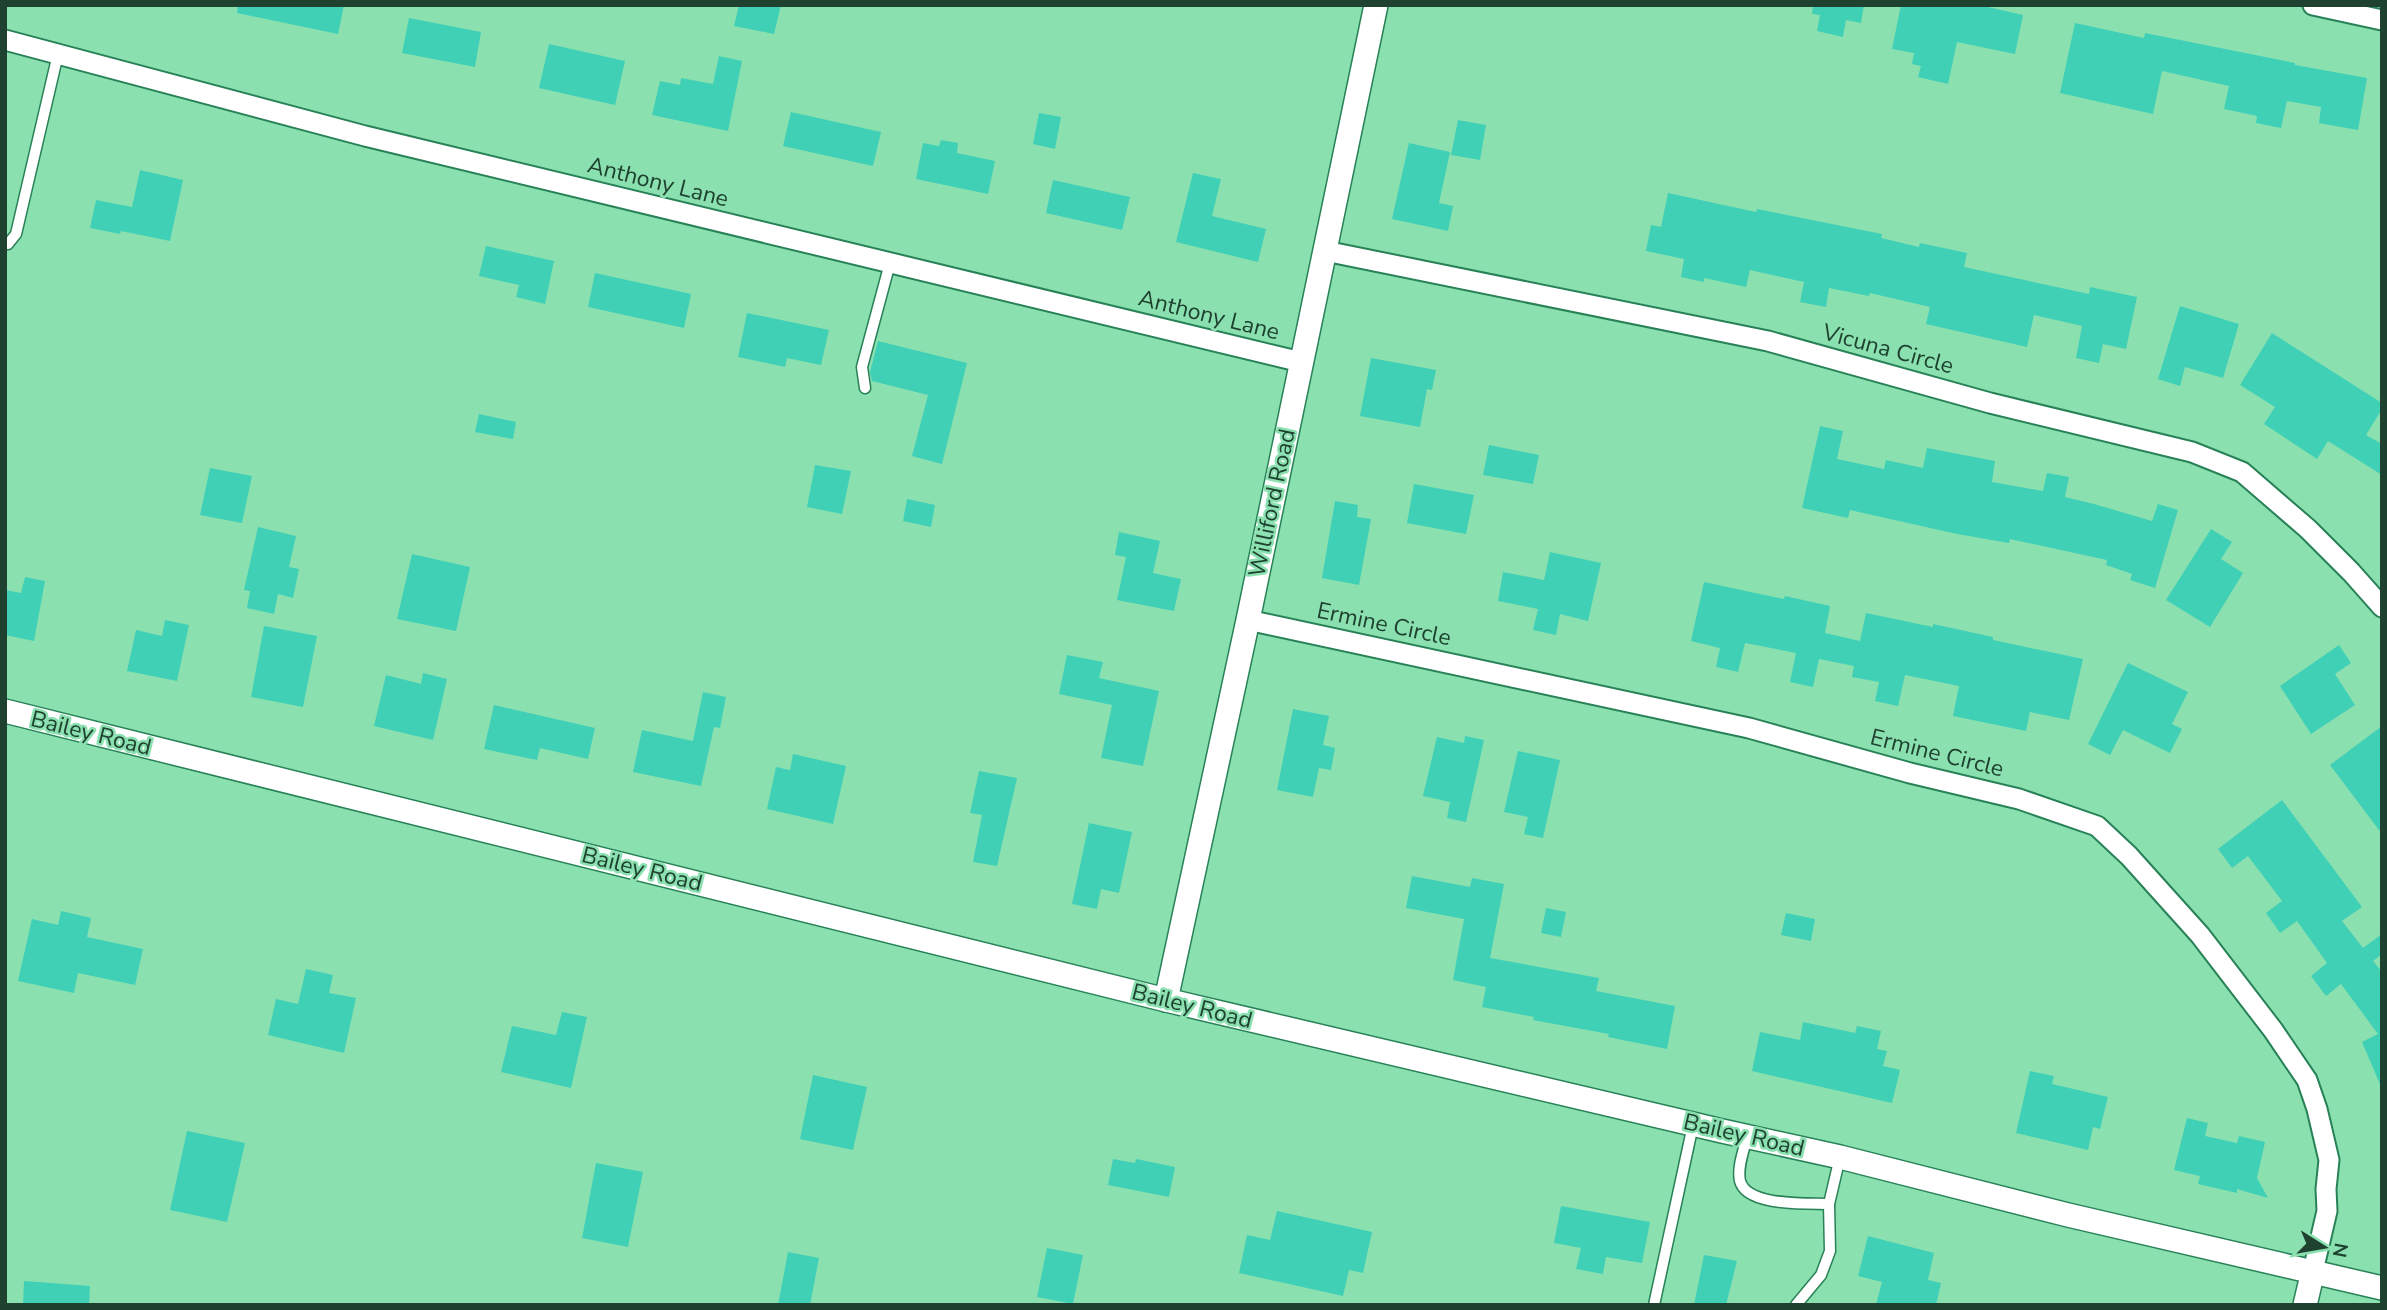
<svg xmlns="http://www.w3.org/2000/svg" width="2387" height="1310" font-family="'Nunito Sans',sans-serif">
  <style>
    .building { fill: #40d0b6 }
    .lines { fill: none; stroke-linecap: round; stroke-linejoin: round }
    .service-casing { stroke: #288257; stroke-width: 13 }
    .minor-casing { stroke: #288257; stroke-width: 23 }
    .tertiary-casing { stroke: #288257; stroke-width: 26 }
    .service { stroke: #fff; stroke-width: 10 }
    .minor { stroke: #fff; stroke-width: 19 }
    .tertiary { stroke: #fff; stroke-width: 23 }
    .labels { text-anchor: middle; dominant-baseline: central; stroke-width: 5; stroke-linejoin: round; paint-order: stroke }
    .street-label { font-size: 23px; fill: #1e422f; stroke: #8be0b0 }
  </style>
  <rect width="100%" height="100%" fill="#8be0b0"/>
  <!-- building -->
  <g class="building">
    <path d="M238,5H344L338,34L237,13Z"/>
    <path d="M739,5H781L774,34L734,26Z"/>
    <path d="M1813,5H1864L1861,23L1846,20L1843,37L1817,31L1820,15L1812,14Z"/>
    <path d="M1901,5H1979L2023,15L2015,54L1957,42L1948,84L1918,77L1921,66L1912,64L1914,53L1892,49Z"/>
    <path d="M409,18L481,32L475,67L402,53Z"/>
    <path d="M2075,23L2144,38L2145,33L2295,63V65L2367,78L2358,130L2319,123L2321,107L2287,101L2281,128L2256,123L2257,116L2224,109L2229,86L2162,71L2153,114L2060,93Z"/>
    <path d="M549,44L625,61L615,105L539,88Z"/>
    <path d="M719,56L742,61L728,131L652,115L660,81L680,85L681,78L713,84Z"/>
    <path d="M791,112L881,132L873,166L783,146Z"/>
    <path d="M1039,113L1061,117L1055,149L1033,144Z"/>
    <path d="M1458,120L1486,125L1480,160L1451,155Z"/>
    <path d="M941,140L958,143L957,153L995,161L988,194L916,179L923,143L939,146Z"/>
    <path d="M1409,143L1450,152L1439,203L1453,206L1448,231L1392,219Z"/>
    <path d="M140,170L183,180L170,241L121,231L120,234L90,228L96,200L132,207Z"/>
    <path d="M1193,173L1221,179L1212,216L1266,229L1258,262L1176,242Z"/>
    <path d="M1053,180L1130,197L1122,230L1046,213Z"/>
    <path d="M1668,193L1756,212L1757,209L1882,234L1881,238L1919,247L1920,243L1967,253L1964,267L2089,294L2090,287L2137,297L2126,349L2103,344L2099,363L2076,358L2082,326L2034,315L2027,347L1926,324L1930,307L1870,293L1869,296L1829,288L1826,307L1800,302L1804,282L1750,270L1746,287L1704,278V282L1681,277L1684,259L1646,251L1651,225L1661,227Z"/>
    <path d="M486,246L554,261L545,304L516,297L519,285L479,276Z"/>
    <path d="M595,273L691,294L684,328L588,307Z"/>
    <path d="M2180,306L2239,324L2223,378L2185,367L2180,386L2158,379Z"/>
    <path d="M747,313L829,330L821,365L787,358L785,367L738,357Z"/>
    <path d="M2272,333L2382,403V409L2366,435L2382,444V475L2328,441L2317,459L2264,424L2275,407L2240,385Z"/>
    <path d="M878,341L967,363L942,464L912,456L928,395L872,381L870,372Z"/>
    <path d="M1371,358L1436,370L1432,390L1427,389L1420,427L1360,416Z"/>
    <path d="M479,414L516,422L513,439L475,432Z"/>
    <path d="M1820,426L1843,431L1837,459L1884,469L1886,460L1923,468L1927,448L1995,461L1992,482L2043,491L2047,473L2069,477L2065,497L2094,504L2152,521L2158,504L2178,510L2155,588L2130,580L2132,574L2106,565L2107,560L2010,539L2009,543L1957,534L1850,510L1848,518L1802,508Z"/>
    <path d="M1489,445L1539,455L1533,484L1483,475Z"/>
    <path d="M815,465L851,471L842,514L807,507Z"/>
    <path d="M210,468L252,476L242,523L200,515Z"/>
    <path d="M1414,484L1474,495L1466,534L1407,523Z"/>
    <path d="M907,499L935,505L931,527L903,521Z"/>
    <path d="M1335,501L1358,505L1357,517L1371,519L1359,585L1322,578Z"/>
    <path d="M258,527L296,536L289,567L299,569L293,598L278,594L274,614L247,608L250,591L244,590Z"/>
    <path d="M2211,529L2232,542L2221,559L2243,573L2210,627L2166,600Z"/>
    <path d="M1119,532L1160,541L1153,573L1181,579L1174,611L1117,600L1126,557L1115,555Z"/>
    <path d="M1550,552L1601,563L1588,621L1560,614L1556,635L1533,630L1538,609L1498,601L1503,572L1544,580Z"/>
    <path d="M412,554L470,567L456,631L397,619Z"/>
    <path d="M25,577L45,581L34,641L5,635V590L21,593Z"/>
    <path d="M1704,582L1784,599L1785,596L1830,606L1825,633L1860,641L1866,613L1933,627V624L1993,637V640L2083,659L2069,720L2030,712L2026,731L1953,716L1959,686L1905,675L1898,706L1875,701L1879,682L1852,677L1854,666L1819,659L1813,687L1790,682L1796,653L1745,643L1738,672L1716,667L1720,648L1691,641Z"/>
    <path d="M165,620L189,625L177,681L127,671L136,630L162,636Z"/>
    <path d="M264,626L317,636L303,707L251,697Z"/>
    <path d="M2339,645L2351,663L2335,674L2355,705L2311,734L2280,686Z"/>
    <path d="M1067,655L1103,662L1099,678L1159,691L1143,766L1101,758L1112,705L1059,694Z"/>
    <path d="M2128,663L2188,692L2172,724L2182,729L2170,753L2123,730L2110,755L2088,744Z"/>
    <path d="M423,673L447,679L433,740L374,726L386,675L421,684Z"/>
    <path d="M703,692L726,697L720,728L714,727L701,786L633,772L642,730L693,741Z"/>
    <path d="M494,705L595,728L588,759L540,748L537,760L484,749Z"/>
    <path d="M1293,709L1329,716L1323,745L1335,748L1331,770L1319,768L1313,797L1277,790Z"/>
    <path d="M2382,726V834L2330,765Z"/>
    <path d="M1465,736L1484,740L1466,822L1447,818L1450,802L1423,796L1437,737L1464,743Z"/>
    <path d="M1518,751L1560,760L1543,838L1524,834L1528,817L1504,812Z"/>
    <path d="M793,754L846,766L833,824L767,809L776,767L790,770Z"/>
    <path d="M979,771L1017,778L997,866L973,862L982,815L970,813Z"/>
    <path d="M2282,800L2362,907L2342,921L2363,948L2382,934V954L2373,961L2382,972V1089L2362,1042L2378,1034L2341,984L2326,996L2311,976L2327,963L2297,921L2280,933L2266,913L2282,901L2248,856L2232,868L2218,849Z"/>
    <path d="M1089,823L1132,832L1119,893L1101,889L1097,909L1072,904Z"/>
    <path d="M1412,876L1470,887L1472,878L1504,884L1490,958L1599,978L1596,991L1675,1006L1667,1049L1608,1037L1609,1034L1533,1020L1534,1017L1482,1007L1486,987L1453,980L1464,919L1406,908Z"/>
    <path d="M1546,908L1566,912L1561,937L1541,933Z"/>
    <path d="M61,911L91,918L87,937L143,949L135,985L78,973L74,993L18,981L32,919L58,925Z"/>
    <path d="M1786,913L1815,919L1811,941L1781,935Z"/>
    <path d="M306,969L333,975L329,993L356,998L344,1053L268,1035L276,999L298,1004Z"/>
    <path d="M562,1012L587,1017L571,1088L501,1072L512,1026L556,1035Z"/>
    <path d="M1803,1022L1855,1033L1857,1026L1881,1031L1877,1049L1887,1051L1883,1066L1900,1070L1892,1103L1752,1071L1760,1032L1800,1040Z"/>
    <path d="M2030,1071L2054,1076L2052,1084L2108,1097L2100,1129L2093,1127L2088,1150L2016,1133Z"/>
    <path d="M813,1075L867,1087L853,1150L800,1139Z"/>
    <path d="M2187,1118L2208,1123L2205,1136L2237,1143L2239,1136L2265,1142L2257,1178L2268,1198L2237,1189V1193L2198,1184L2200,1176L2174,1170Z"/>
    <path d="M187,1131L245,1143L227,1222L170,1210Z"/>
    <path d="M1113,1159L1135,1163L1136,1159L1175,1167L1169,1197L1108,1185Z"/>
    <path d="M596,1163L643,1172L628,1247L582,1238Z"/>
    <path d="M1561,1206L1650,1222L1642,1263L1606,1257L1603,1274L1576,1269L1581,1248L1554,1243Z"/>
    <path d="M1277,1211L1372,1232L1363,1273L1349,1270L1343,1296L1239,1273L1247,1235L1270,1240Z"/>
    <path d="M1868,1236L1934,1253L1928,1280L1941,1283L1936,1305H1876L1882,1282L1858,1276Z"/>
    <path d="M1047,1248L1083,1255L1073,1304L1037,1297Z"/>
    <path d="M788,1252L819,1258L810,1305H778Z"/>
    <path d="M1704,1255L1737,1261L1726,1305H1694Z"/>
    <path d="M24,1281L90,1286L89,1305H23Z"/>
  </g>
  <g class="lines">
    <!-- service casing -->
    <g class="service-casing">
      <g id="service">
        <path d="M5,243L8,244L16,234L58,54"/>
        <path d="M865,388L862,367L890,263"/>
        <path d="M1747,1137C1744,1150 1737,1167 1740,1181C1747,1207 1808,1203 1829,1204"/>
        <path d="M1654,1305L1693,1125"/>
        <path d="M1796,1305L1821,1275L1830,1251L1829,1204L1840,1157"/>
      </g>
    </g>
    <!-- minor casing -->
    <g class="minor-casing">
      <g id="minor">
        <path d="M2313,5L2382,20"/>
        <path d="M5,40L365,136L1301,362"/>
        <path d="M1325,251L1768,341L1990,403L2192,452L2242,472L2308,529L2351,572L2382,607"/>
        <path d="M1248,620L1749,728L1910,773L2019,799L2097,826L2129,856L2200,935L2273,1030L2307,1080L2317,1109L2329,1160L2326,1189L2327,1211L2313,1271"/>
      </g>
    </g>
    <!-- tertiary casing -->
    <g class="tertiary-casing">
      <g id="tertiary">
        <path d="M5,711L1166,1000L1722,1131L1840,1157L2068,1215L2382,1288"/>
        <path d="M1166,1000L1248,620L1376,5"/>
        <path d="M2305,1305L2313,1271"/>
      </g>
    </g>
    <!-- service -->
    <use href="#service" class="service"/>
    <!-- minor -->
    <use href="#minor" class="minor"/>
    <!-- tertiary -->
    <use href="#tertiary" class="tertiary"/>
  </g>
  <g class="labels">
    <!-- street labels -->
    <g class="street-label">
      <text transform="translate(658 182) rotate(14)">Anthony Lane</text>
      <text transform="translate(1209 315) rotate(14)">Anthony Lane</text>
      <text transform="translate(1888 349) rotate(15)">Vicuna Circle</text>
      <text transform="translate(1272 503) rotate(-78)">Williford Road</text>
      <text transform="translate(1384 624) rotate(12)">Ermine Circle</text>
      <text transform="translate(91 733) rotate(14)">Bailey Road</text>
      <text transform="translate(1937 753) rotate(14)">Ermine Circle</text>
      <text transform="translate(642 869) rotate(14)">Bailey Road</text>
      <text transform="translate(1192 1006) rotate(14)">Bailey Road</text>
      <text transform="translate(1744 1135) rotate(13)">Bailey Road</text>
    </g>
  </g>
  <!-- border -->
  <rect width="2387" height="1310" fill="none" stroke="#1e422f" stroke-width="14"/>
  <!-- north arrow -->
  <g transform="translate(2324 1247) rotate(101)" stroke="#8be0b0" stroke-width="5" paint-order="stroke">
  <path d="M0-5L12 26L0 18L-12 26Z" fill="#1e422f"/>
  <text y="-10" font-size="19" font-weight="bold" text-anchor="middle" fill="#1e422f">N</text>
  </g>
</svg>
